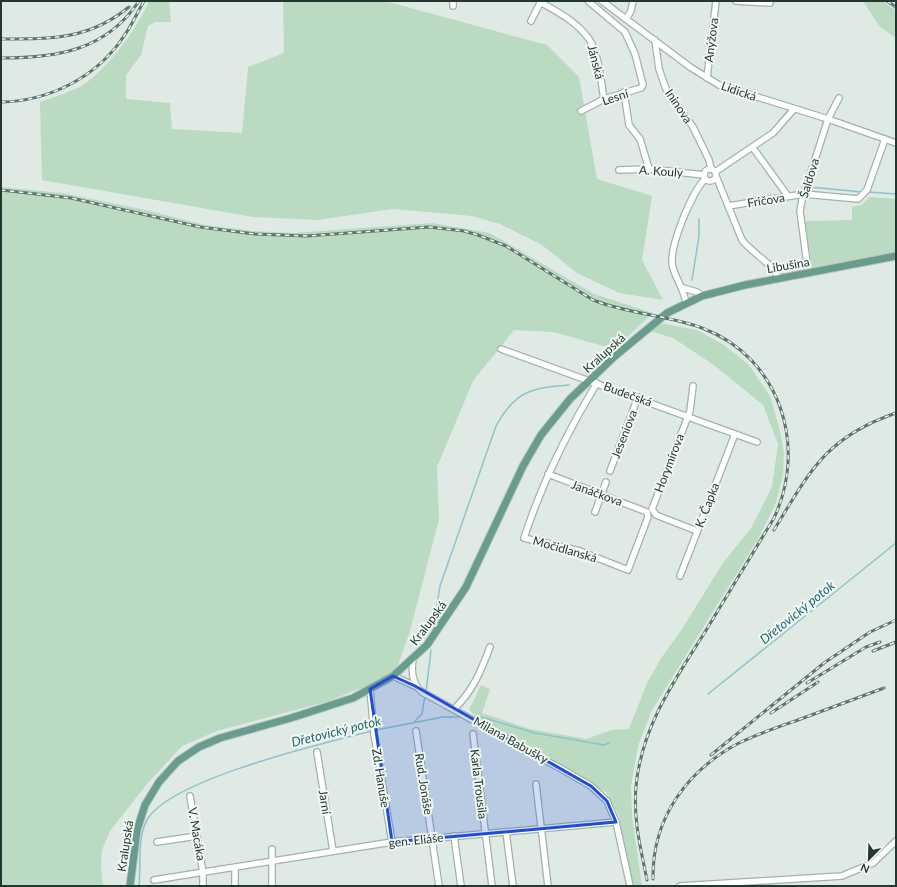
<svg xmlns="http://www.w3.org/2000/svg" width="897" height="887" font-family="Lato,sans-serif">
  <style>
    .green { fill: #bbdac2 }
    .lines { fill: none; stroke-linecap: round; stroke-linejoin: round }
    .stream { stroke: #8cc4cb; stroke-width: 1.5 }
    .minor-casing { stroke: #a3b1ac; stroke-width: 8 }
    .major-casing { stroke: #bdc4c2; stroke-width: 9 }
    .minor { stroke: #fff; stroke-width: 5.5 }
    .major { stroke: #689c8d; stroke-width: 7 }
    .rail-casing { stroke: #5d756d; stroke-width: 3 }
    .rail { stroke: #f1f7f3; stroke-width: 1.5; stroke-dasharray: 4.5; stroke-linecap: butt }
    .marked { fill: #1d4ed8; fill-opacity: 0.2; stroke: #1d4ed8; stroke-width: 3; stroke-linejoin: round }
    .labels { text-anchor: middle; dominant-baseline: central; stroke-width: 4; stroke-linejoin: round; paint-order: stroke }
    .street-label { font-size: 12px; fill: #223932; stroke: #f1f7f3 }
    .water-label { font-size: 13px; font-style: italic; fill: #216670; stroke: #f1f7f3 }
  </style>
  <rect width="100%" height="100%" fill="#e0eae5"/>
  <!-- green -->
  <g class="green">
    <path d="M149,1H169L171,22H155L148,26L141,55L126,75V99L170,103L172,129L242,133L248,67L284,53L283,1H385L547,45L579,77L597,179L652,196L642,260L663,300L619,293L577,273L542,245L500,224L472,216L393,209L317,220L253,217L42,180L40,102C53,97 75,91 86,83C110,65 137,29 149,1Z"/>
    <path d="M863,1H882L896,10V38L880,27Z"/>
    <path d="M1,187L62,193L146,210L205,225L253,231L294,233L432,223L490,233L594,294L653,313L614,349L553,332L514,330L473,381L437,467L439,519L410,631L395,674L329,701L217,731L182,746L147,784L110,831L102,850L101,867L103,886H1Z"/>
    <path d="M869,197L896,199V253L812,268L805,221L852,220V207L862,205Z"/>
    <path d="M660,323L697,330L724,345L749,365L770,396L780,431L784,453L783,474L776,503L758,539L651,712L638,746L631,786L632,816L642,886H633L619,816L607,793L482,721L469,710L481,685L490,689L482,713L530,729L586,739L612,730L629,729L647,683L662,657L680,632L723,563L751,528L772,487L778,444L763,405L714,365L673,338L650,331Z"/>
  </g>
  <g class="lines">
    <!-- stream -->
    <g class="stream">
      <path d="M810,187L862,192"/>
      <path d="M868,192L896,194"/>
      <path d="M692,280L699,236V219"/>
      <path d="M433,630L440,586L496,426C515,391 531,388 569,385"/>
      <path d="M426,692L431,650"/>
      <path d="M708,694L896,543"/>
      <path d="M471,717H481L535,733L604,745L609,743"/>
      <path d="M415,721L422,714L425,696"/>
      <path d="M376,730L443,717H463"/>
      <path d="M139,886C141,867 137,837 147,820C170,779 325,743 372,731"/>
    </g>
    <!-- minor casing -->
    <g class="minor-casing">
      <g id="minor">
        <path d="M453,1V6"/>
        <path d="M602,1L690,67L719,85L828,119L896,143"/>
        <path d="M736,1L770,3"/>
        <path d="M540,2C558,12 577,22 589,39C599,53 601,83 604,99"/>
        <path d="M626,19L631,11L633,1"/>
        <path d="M531,21L541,1"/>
        <path d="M655,40L659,69L666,89L693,127L709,160L711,169"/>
        <path d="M707,78L716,1"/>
        <path d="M624,92L629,125L640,139L649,169"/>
        <path d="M581,111L604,99L641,88L643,85L635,54L625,32L588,1"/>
        <path d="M753,148L788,196"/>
        <circle cx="710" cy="175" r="6"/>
        <path d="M619,170L649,169L704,175"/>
        <path d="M715,172L773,133L794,109"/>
        <path d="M716,176L742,240C753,254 771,262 779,278"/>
        <path d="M728,206L804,194L858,199L867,190L885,139"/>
        <path d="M807,263L800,211L802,200L828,119L839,98"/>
        <path d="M683,288L697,292L702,296"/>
        <path d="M686,303C684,290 677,281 673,268C667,250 692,192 705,179"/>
        <path d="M501,349L757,442"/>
        <path d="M693,386L690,411L652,509L656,515L697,531"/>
        <path d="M610,471L638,397"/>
        <path d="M548,474L647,512L648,517L628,570L580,551L524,538C542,483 567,432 597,383"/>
        <path d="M595,512L606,482"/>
        <path d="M680,576L735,434"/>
        <path d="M413,659C411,672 412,684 422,692L565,771L591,786L607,801L616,822L630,886"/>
        <path d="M393,676L415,686"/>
        <path d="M370,689L374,734L392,842"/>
        <path d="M454,709C473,691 481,671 490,647"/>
        <path d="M416,731L439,886"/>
        <path d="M473,734L492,886"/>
        <path d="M317,752L333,851"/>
        <path d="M536,784L548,886"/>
        <path d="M190,796L203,873V886"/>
        <path d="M506,832L513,886"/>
        <path d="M454,836L461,886"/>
        <path d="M157,842L197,836"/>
        <path d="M272,849V886"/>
        <path d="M235,868V886"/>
        <path d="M154,880L392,842L616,822"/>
        <path d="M680,886L842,876L873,863L896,841"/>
      </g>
    </g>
    <!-- major casing -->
    <g class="major-casing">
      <path id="major" d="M130,886L137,830L145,805L159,782L178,761L199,747L220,738L291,718L353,698L393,676L427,645L466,587L523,466L541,435L570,399L615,356L667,313L702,296L745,285L896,256"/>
    </g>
    <!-- minor -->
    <use href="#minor" class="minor"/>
    <!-- major -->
    <use href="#major" class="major"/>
    <!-- rail casing -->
    <g class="rail-casing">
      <g id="rail">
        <path d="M887,1L896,7"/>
        <path d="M1,39C50,39 89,40 129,7"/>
        <path d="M1,58C56,58 106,51 139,1"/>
        <path d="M1,102C50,101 97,77 124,36C132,25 137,13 144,1"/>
        <path d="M1,190L71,198L200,227L255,234L307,236L429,227L464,231L478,235L506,246L593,300C628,314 667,315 702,328C780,357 808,446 774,518C751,556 728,594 705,632C674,681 641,728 636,787C633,819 641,850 647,880"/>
        <path d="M774,530C810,471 826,437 896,413"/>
        <path d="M873,651L896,642"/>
        <path d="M807,683L866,647L880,642"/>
        <path d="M771,713L818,682"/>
        <path d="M711,755L824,663L870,632L896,620"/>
        <path d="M653,879C652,819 686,771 739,743C757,734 778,727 798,720C827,709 855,699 884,688"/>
      </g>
    </g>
    <!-- rail -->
    <use href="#rail" class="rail"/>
  </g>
  <!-- marked area -->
  <path class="marked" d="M393,676L415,686L591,786L607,801L616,822L392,842L370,689Z"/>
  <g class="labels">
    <!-- street labels -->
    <g class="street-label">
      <text transform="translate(711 40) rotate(-83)">Anýžova</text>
      <text transform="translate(596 62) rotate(76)">Jánská</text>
      <text transform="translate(739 91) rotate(19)">Lidická</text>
      <text transform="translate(615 97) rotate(-18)">Lesní</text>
      <text transform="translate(679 106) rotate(56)">Ininova</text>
      <text transform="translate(661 171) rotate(4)">A. Kouly</text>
      <text transform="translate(809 178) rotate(-73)">Šaldova</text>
      <text transform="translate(766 200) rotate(-9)">Fričova</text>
      <text transform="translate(788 265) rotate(-10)">Libušina</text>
      <text transform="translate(604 353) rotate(-42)">Kralupská</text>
      <text transform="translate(628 394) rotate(20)">Budečská</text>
      <text transform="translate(624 434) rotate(-69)">Jeseniova</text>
      <text transform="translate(669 463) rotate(-69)">Horymírova</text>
      <text transform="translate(597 493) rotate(20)">Janáčkova</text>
      <text transform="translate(707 505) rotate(-69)">K. Čapka</text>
      <text transform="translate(565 549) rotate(16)">Močidlanská</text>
      <text transform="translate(428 623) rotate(-53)">Kralupská</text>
      <text transform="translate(511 740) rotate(29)">Milana Babušky</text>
      <text transform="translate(381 778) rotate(81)">Zd. Hanuše</text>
      <text transform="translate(424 784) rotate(81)">Rud. Jonáše</text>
      <text transform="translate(479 784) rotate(83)">Karla Trousila</text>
      <text transform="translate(325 802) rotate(81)">Jarní</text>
      <text transform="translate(197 834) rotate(80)">V. Macáka</text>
      <text transform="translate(416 840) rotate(-6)">gen. Eliáše</text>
      <text transform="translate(125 846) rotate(-81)">Kralupská</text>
    </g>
    <!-- water labels -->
    <g class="water-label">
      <text transform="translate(797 612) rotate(-39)">Dřetovický potok</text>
      <text transform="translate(336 731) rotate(-14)">Dřetovický potok</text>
    </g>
  </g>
  <!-- border -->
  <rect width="897" height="887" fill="none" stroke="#223932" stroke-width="4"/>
  <!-- north arrow -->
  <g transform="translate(869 859) rotate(203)" stroke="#f1f7f3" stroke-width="3" paint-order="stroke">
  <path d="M0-3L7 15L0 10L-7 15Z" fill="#223932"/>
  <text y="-6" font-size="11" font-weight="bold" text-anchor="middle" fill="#223932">N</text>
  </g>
</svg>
